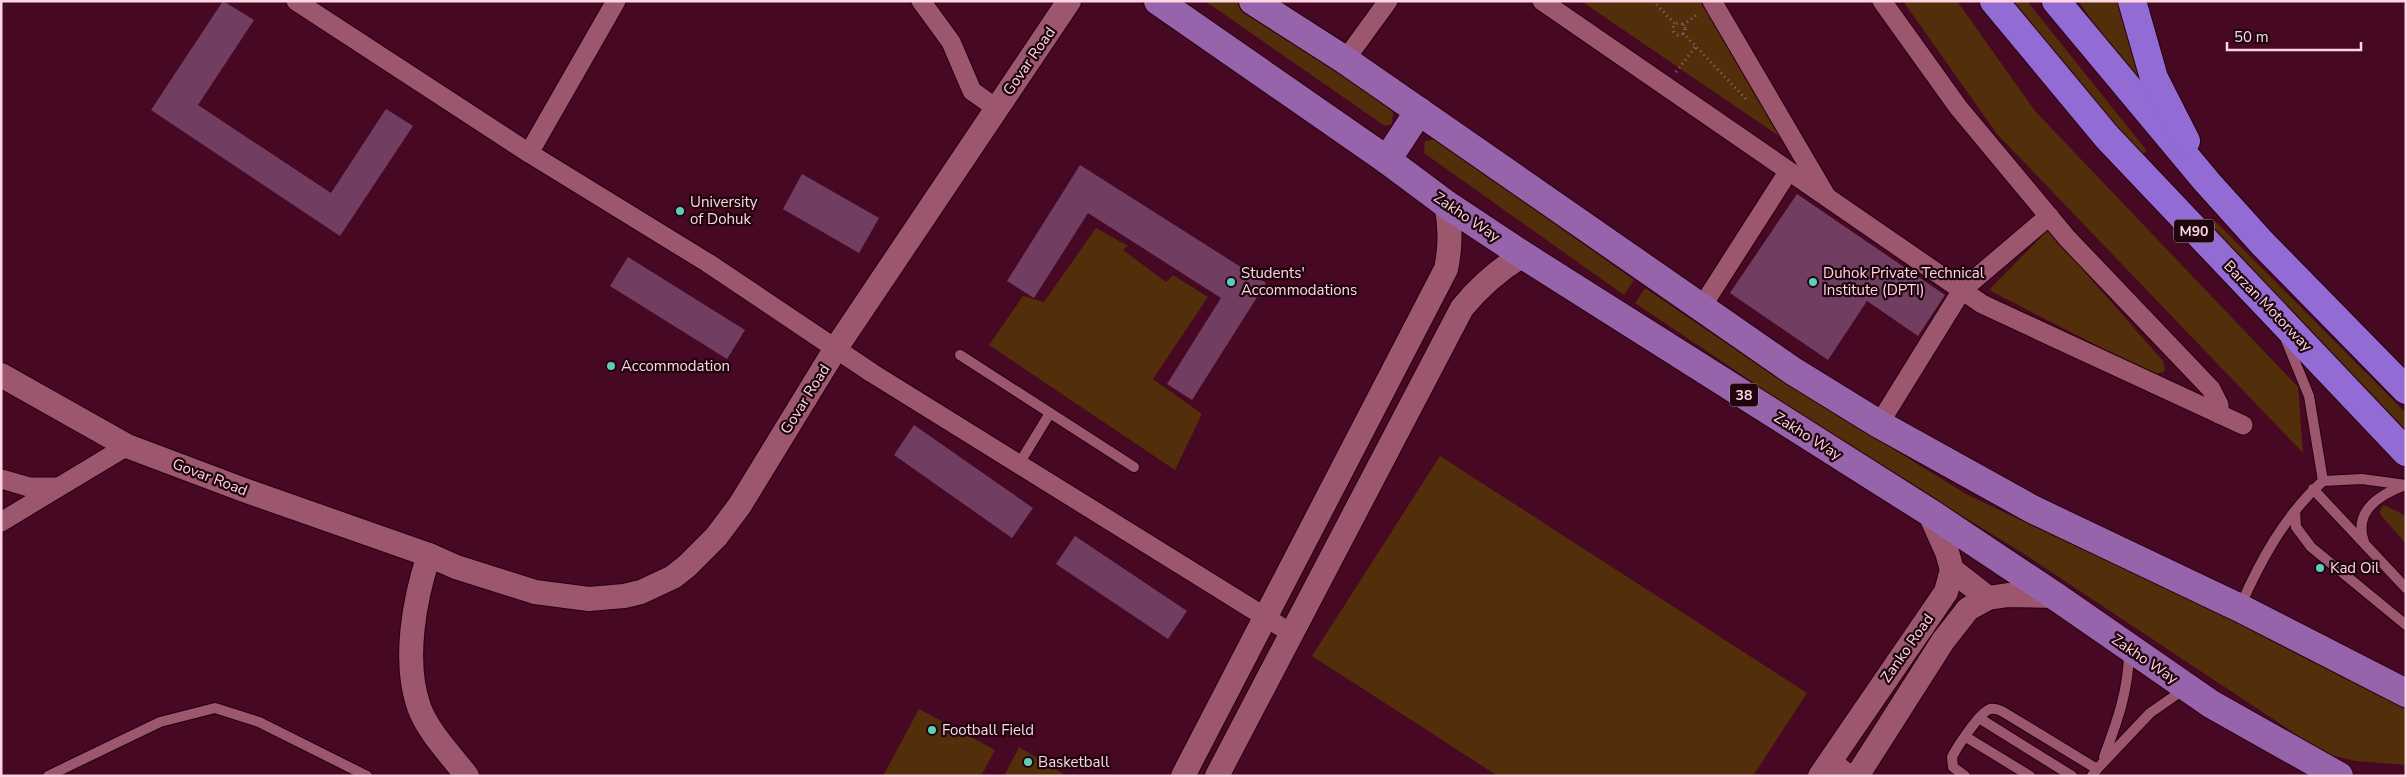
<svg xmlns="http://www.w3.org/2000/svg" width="2407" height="777" font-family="'Nunito Sans',sans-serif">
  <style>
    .green { fill: #532e0a }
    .building { fill: #713e62 }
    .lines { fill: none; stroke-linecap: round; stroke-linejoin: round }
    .service-casing { stroke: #25000e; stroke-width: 12 }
    .minor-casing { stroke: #25000e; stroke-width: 21 }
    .tertiary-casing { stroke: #25000e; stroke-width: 26 }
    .primary-casing { stroke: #25000e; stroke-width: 30 }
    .motorway-casing { stroke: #25000e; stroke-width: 30 }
    .path { stroke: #986277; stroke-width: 3; stroke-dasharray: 1 4; stroke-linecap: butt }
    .service { stroke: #9c566d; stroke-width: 10 }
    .minor { stroke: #9c566d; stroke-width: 19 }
    .tertiary { stroke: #9c566d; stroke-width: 24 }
    .primary { stroke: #9763ab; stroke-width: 28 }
    .motorway { stroke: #936bd4; stroke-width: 28 }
    .poi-dot { fill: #5dceb9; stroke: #1e050e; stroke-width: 2 }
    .labels { text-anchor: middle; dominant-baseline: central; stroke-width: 4.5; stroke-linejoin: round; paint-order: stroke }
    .shield { fill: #1e050e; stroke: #bb97a2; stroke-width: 1 }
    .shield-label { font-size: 14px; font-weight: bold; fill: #fed5e1 }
    .street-label { font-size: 15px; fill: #fed5e1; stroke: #1e050e }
    .poi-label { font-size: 15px; fill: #fed5e1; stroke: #1e050e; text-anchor: start }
  </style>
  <rect width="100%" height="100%" fill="#470824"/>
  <!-- green -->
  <g class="green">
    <path d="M1205,1H1246L1393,111L1392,124L1385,126Z"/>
    <path d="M1581,1H1703L1782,138Z"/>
    <path d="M1903,1H1957L2035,111L2298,387L2303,453L1997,134Z"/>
    <path d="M2003,1H2027L2147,151L2139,157Z"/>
    <path d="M2078,1H2119L2142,90Z"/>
    <path d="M1436,139L1634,280L1624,295L1424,153L1425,141Z"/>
    <path d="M2215,221L2406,413V436L2207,227Z"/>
    <path d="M1096,228L1128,246L1123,250L1166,282L1173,275L1208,297L1153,379L1202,414L1175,470L989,345L1023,296L1044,302Z"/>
    <path d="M2048,230L2163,361L2165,371L2154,375L1989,290Z"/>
    <path d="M1645,288L1764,369L1966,494L2075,546L2178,590L2406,704V765L2355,761L2324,753L2021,552L1846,445L1635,303Z"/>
    <path d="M1440,456L1807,693L1753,776H1498L1312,656Z"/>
    <path d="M2384,505L2406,516V544L2380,514L2381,508Z"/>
    <path d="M919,709L995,750L981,776H883Z"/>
    <path d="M1019,747L1067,776H1004Z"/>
  </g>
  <!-- building -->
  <g class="building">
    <path d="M223,1L254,20L198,105L331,193L386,109L413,126L340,236L151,110Z"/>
    <path d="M1080,165L1266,283L1192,400L1167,384L1221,298L1088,213L1034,298L1007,281Z"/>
    <path d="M802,174L879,218L859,253L783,209Z"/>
    <path d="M1797,194L1945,295L1918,336L1867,301L1828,360L1730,293Z"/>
    <path d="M628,257L745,330L727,359L610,286Z"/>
    <path d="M914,425L1033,508L1012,538L894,455Z"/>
    <path d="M1075,536L1187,611L1168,639L1056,564Z"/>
  </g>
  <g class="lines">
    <!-- service casing -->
    <g class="service-casing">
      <g id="service">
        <path d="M2286,340L2309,396L2323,481"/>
        <path d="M960,355L1134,467"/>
        <path d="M1019,464L1050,413"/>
        <path d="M2313,489L2406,588"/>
        <path d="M2295,511L2296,527L2311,547L2406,625"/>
        <path d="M2364,542C2353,511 2379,495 2405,485"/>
        <path d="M2240,607C2260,561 2285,515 2323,481L2362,479L2406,485"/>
        <path d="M1979,718L2072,776"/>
        <path d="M1966,737L2030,776"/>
        <path d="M2104,757C2117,722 2129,689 2129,651"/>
        <path d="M2097,769L2150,713L2186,688"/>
        <path d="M48,776L160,722L215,708L259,722L367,776"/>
        <path d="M1965,776L1953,767L1952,757C1957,747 1980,712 1990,709C1996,708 2000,710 2005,713L2097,769L2092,776"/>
      </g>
    </g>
    <!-- minor casing -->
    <g class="minor-casing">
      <g id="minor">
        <path d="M296,1L529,153L708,263L872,373L1291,633"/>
        <path d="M921,1L951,42L972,91L996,108"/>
        <path d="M1542,1L1982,304L2243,425"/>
        <path d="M1712,1L1825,194"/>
        <path d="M1882,1L1958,107L2067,238L2211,389L2219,405V414"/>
        <path d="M1345,60L1388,1"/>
        <path d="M529,153L616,1"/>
        <path d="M1701,308L1788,172"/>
        <path d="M1879,424L1962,290L2049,216"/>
        <path d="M1,479L29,487H56"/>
        <path d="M1,522L127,446"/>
        <path d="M1830,760L1852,776"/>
      </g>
    </g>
    <!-- tertiary casing -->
    <g class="tertiary-casing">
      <g id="tertiary">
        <path d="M1,375L127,446L244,490L429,555C414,600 403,662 419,707C428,732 451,755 467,776"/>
        <path d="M429,555L456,567L535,592L589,599L624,596L641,592L673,577L687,566L716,537L740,505L836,348L1069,1"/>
        <path d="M1952,570L1988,598"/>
        <path d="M1183,776L1446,269C1451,246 1451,227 1446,204"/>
        <path d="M1217,776L1462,308C1480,286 1498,270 1523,255"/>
        <path d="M1820,776L1946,592L1952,570L1947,552L1929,512"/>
        <path d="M1857,776L1943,641L1968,609L1988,598L2008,595L2055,596"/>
      </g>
    </g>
    <!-- primary casing -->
    <g class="primary-casing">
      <g id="primary">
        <path d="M1158,1L1387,160L1446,204L1523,255L1929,512L2055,596L2211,704L2339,776"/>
        <path d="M1253,1L1345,60L1793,371L1879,424L2032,509L2240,608L2406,693"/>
        <path d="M1387,160L1419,111"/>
      </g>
    </g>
    <!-- motorway casing -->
    <g class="motorway-casing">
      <g id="motorway">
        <path d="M1994,1L2107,137L2406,452"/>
        <path d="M2056,1L2207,182L2262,243L2406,390"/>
        <path d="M2132,1L2154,78L2186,141"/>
      </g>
    </g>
    <!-- path -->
    <g class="path">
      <path d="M1653,1L1675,24"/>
      <circle cx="1679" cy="29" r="6"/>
      <path d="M1683,25L1699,13"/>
      <path d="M1683,33L1748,101"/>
      <path d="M1676,72L1696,46"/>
    </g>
    <!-- service -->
    <use href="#service" class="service"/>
    <!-- minor -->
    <use href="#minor" class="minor"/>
    <!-- tertiary -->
    <use href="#tertiary" class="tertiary"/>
    <!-- primary -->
    <use href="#primary" class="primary"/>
    <!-- motorway -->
    <use href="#motorway" class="motorway"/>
  </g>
  <!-- markers -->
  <g class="poi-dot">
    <circle cx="680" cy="211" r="5"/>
    <circle cx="1231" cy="282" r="5"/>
    <circle cx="1813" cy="282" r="5"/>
    <circle cx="611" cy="366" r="5"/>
    <circle cx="2320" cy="568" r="5"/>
    <circle cx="932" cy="730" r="5"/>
    <circle cx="1028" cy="762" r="5"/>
  </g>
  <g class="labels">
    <!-- shield labels -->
    <g class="shield">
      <rect x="2174" y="219.5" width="40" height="23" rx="4"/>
      <rect x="1730" y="383.5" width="28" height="23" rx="4"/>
    </g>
    <g class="shield-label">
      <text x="2194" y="231">M90</text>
      <text x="1744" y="395">38</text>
    </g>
    <!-- street labels -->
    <g class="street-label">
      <text transform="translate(1029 61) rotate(-55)">Govar Road</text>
      <text transform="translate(1467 217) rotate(34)">Zakho Way</text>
      <text transform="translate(2268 306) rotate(46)">Barzan Motorway</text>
      <text transform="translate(805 399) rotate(-58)">Govar Road</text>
      <text transform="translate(1808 436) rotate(32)">Zakho Way</text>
      <text transform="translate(210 477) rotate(21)">Govar Road</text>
      <text transform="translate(1907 648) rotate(-55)">Zanko Road</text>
      <text transform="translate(2145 659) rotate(34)">Zakho Way</text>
    </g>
    <!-- poi labels -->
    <g class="poi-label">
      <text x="690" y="202">University<tspan x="690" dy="17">of Dohuk</tspan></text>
      <text x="1241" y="273">Students'<tspan x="1241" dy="17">Accommodations</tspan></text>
      <text x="1823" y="273">Duhok Private Technical<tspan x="1823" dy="17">Institute (DPTI)</tspan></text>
      <text x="621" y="366">Accommodation</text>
      <text x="2330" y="568">Kad Oil</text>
      <text x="942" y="730">Football Field</text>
      <text x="1038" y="762">Basketball</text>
    </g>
  </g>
  <!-- border -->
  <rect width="2407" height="777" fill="none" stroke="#fed5e1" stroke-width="5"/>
  <!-- scale -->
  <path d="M2227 42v8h134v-8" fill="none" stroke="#fed5e1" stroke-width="2.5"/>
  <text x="2234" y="42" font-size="15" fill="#fed5e1" stroke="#1e050e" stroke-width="4" paint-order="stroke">50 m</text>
</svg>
